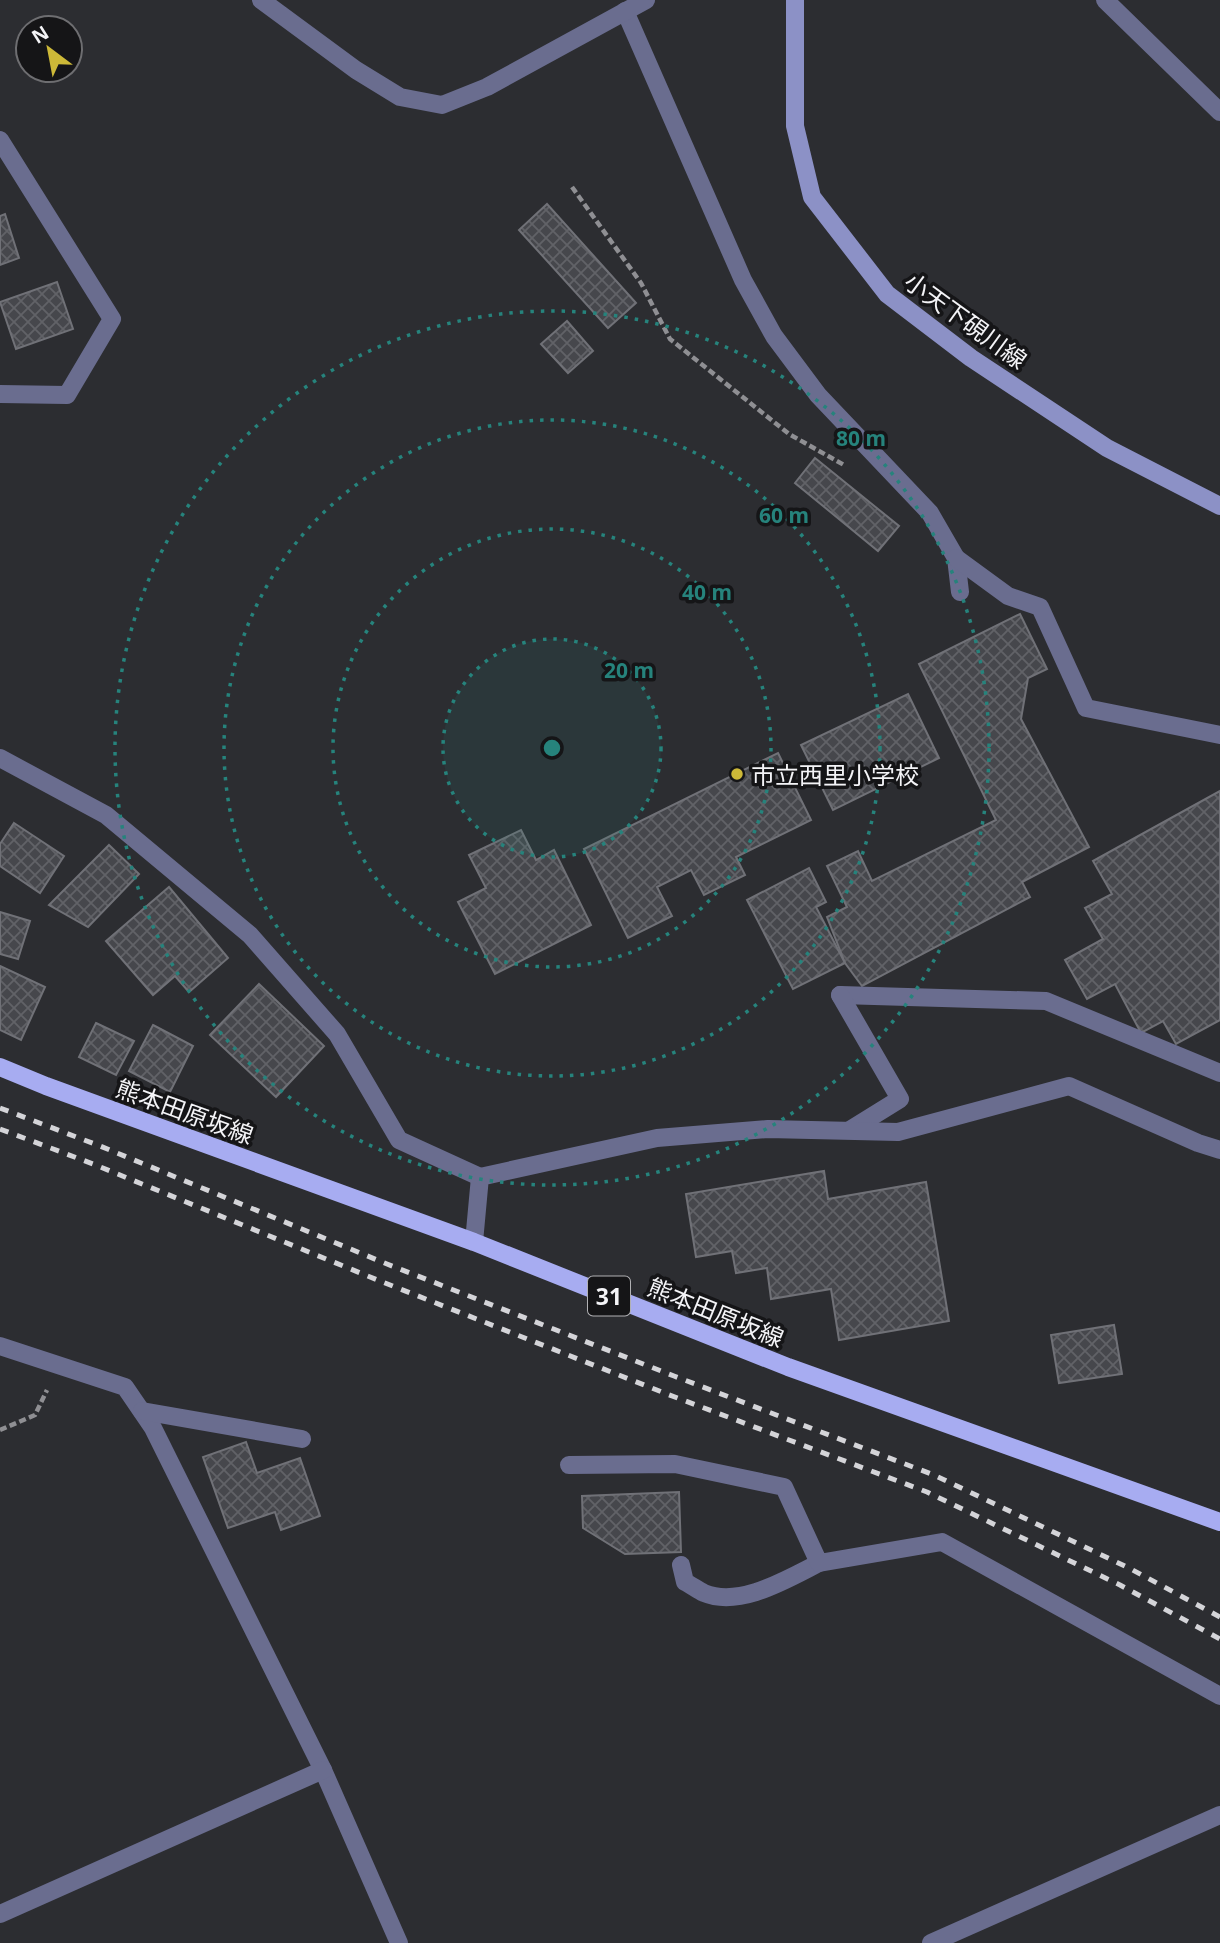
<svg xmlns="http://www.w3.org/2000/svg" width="1220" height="1943" font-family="'Noto Sans','Noto Sans JP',sans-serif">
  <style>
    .building { fill: url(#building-cross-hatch); stroke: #707177; stroke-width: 2 }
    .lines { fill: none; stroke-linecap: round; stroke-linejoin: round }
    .path { stroke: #8f8f93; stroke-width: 4.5; stroke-dasharray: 7 3.5; stroke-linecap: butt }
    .service { stroke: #6a6d8f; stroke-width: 18 }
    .minor { stroke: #6a6d8f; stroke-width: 18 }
    .secondary { stroke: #8c91c6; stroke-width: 18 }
    .primary { stroke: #a7acf1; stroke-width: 18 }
    .rail { stroke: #d4d4d8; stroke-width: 5; stroke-dasharray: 9 9; stroke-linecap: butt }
    .ring { fill: none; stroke: #26837c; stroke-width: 3.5; stroke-dasharray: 3.5 7 }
    .poi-dot { fill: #cdb938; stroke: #151517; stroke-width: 2.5 }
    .labels { text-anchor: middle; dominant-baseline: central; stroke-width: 7; stroke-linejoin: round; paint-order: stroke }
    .shield { fill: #151517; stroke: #b1b1b4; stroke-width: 2 }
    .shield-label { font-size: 23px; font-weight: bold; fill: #f4f4f7 }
    .street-label { font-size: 24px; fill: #f4f4f7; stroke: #151517 }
    .poi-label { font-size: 24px; fill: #f4f4f7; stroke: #151517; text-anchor: start }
    .centre { fill: #26837c; stroke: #151517; stroke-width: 3.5 }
    .ring-label { font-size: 21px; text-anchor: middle; font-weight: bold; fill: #26837c; stroke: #151517; stroke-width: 7; stroke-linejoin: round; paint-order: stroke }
  </style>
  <defs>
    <pattern id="building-cross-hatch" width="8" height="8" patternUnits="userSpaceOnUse" patternTransform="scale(1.75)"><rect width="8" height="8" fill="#46474c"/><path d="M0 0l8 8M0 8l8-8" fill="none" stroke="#616267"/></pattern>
  </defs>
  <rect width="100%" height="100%" fill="#2c2d31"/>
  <!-- building -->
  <g class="building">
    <path d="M547,204L636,303L608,328L519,230Z"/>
    <path d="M5,214L19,258L0,265V216Z"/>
    <path d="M57,282L73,329L16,349L0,302Z"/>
    <path d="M567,321L593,351L568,373L541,344Z"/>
    <path d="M815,458L899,526L878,551L795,483Z"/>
    <path d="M1020,614L1047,669L1028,678L1021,719L1089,847L1022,882L1030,897L862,986L845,963L827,917L847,907L827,866L858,851L872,881L996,820L919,664Z"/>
    <path d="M908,694L939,758L833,810L801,745Z"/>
    <path d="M778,753L811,820L736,857L745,875L704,895L691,870L657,887L672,916L628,938L584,849Z"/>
    <path d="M1220,791V1020L1176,1044L1163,1021L1141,1033L1115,984L1087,999L1065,960L1103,939L1085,908L1112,894L1093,861Z"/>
    <path d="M14,823L64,856L40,893L0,866V844Z"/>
    <path d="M521,830L536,860L554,850L591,925L495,974L458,902L486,888L469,855Z"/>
    <path d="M109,845L139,874L88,927L49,905Z"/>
    <path d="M809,868L826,902L816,907L845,963L793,989L747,900Z"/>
    <path d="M169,887L228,958L189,992L175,976L153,995L106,941Z"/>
    <path d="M0,912L30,921L18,959L0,954Z"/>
    <path d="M0,966L45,987L21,1040L0,1030Z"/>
    <path d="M259,984L324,1046L276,1097L210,1035Z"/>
    <path d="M96,1023L134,1041L116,1075L79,1057Z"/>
    <path d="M153,1025L193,1046L170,1092L129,1071Z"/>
    <path d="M824,1171L828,1199L926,1182L949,1321L839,1340L831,1289L771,1299L767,1268L736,1273L732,1251L696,1257L686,1194Z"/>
    <path d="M1114,1325L1122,1374L1059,1383L1051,1335Z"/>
    <path d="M246,1442L257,1473L300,1458L320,1516L281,1530L275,1512L228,1528L203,1457Z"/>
    <path d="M679,1492L681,1552L625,1554L583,1528L582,1496Z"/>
  </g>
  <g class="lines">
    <!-- path -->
    <g class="path">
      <path d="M572,187L641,283L670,339L789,434L844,465"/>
      <path d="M0,1430L35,1415L47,1390"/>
    </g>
    <!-- service -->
    <g class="service">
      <path d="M625,11L743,280L774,336L818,395L930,513L956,558L960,592"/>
      <path d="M681,1565L685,1582C691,1585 698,1590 704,1593C740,1608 787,1579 819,1563"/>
    </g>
    <!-- minor -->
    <g class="minor">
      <path d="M261,0L356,70L400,97L442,105L487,87L646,0"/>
      <path d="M1105,0L1220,112"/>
      <path d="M0,140L112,319L67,395L0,394"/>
      <path d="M956,558L1008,596L1040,607L1086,708L1220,735"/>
      <path d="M0,758L106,815L250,935L337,1034L399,1140L480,1177"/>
      <path d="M840,995L1046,1001L1220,1073"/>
      <path d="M840,995L900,1099L850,1130"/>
      <path d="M474,1242L480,1177L657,1138L768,1129L898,1132L1069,1086L1198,1143L1220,1150"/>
      <path d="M0,1346L125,1387L153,1428L323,1770L399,1943"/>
      <path d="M142,1411L302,1439"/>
      <path d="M569,1465L675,1464L784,1487L819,1563L942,1542L1220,1696"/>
      <path d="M0,1914L323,1770"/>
      <path d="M931,1943L1220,1815"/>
    </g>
    <!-- secondary -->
    <path class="secondary" d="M795,0V126L812,197L887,294L971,358L1107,448L1220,506"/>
    <!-- primary -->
    <path class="primary" d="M0,1067L46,1086L474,1242L788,1367L1220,1522"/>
    <!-- rail -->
    <g class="rail">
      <path d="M0,1108L100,1146L387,1264L674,1376L934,1475L1129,1568L1220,1617"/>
      <path d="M0,1129L93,1164L380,1281L667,1394L927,1492L1120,1585L1220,1639"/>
    </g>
  </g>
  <!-- distance rings -->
  <circle cx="552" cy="748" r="109" fill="#26837c" fill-opacity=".12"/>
  <g class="ring">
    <circle cx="552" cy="748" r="109"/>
    <circle cx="552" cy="748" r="219"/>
    <circle cx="552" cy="748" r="328"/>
    <circle cx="552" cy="748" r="437"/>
  </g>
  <!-- markers -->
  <circle class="poi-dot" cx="737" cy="774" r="7"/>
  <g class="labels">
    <!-- shield labels -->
    <rect class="shield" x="588" y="1276.5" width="42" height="39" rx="5"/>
    <g class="shield-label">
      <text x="609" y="1296">31</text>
    </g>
    <!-- street labels -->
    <g class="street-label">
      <text transform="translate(966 320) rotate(36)">小天下硯川線</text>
      <text transform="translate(185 1111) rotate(20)">熊本田原坂線</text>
      <text transform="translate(716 1312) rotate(22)">熊本田原坂線</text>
    </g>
    <!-- poi labels -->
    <g class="poi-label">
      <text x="751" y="774">市立西里小学校</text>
    </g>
  </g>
  <circle cx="552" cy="748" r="10" class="centre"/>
  <g class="ring-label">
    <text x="861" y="446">80 m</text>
    <text x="784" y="523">60 m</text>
    <text x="707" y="600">40 m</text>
    <text x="629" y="678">20 m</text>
  </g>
  <!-- north arrow -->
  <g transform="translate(49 49) rotate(328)"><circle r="33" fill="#151517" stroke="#6e6e71" stroke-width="2"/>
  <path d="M0-5L12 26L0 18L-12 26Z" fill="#cdb938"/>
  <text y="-10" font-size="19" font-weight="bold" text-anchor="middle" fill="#f4f4f7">N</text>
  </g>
</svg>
